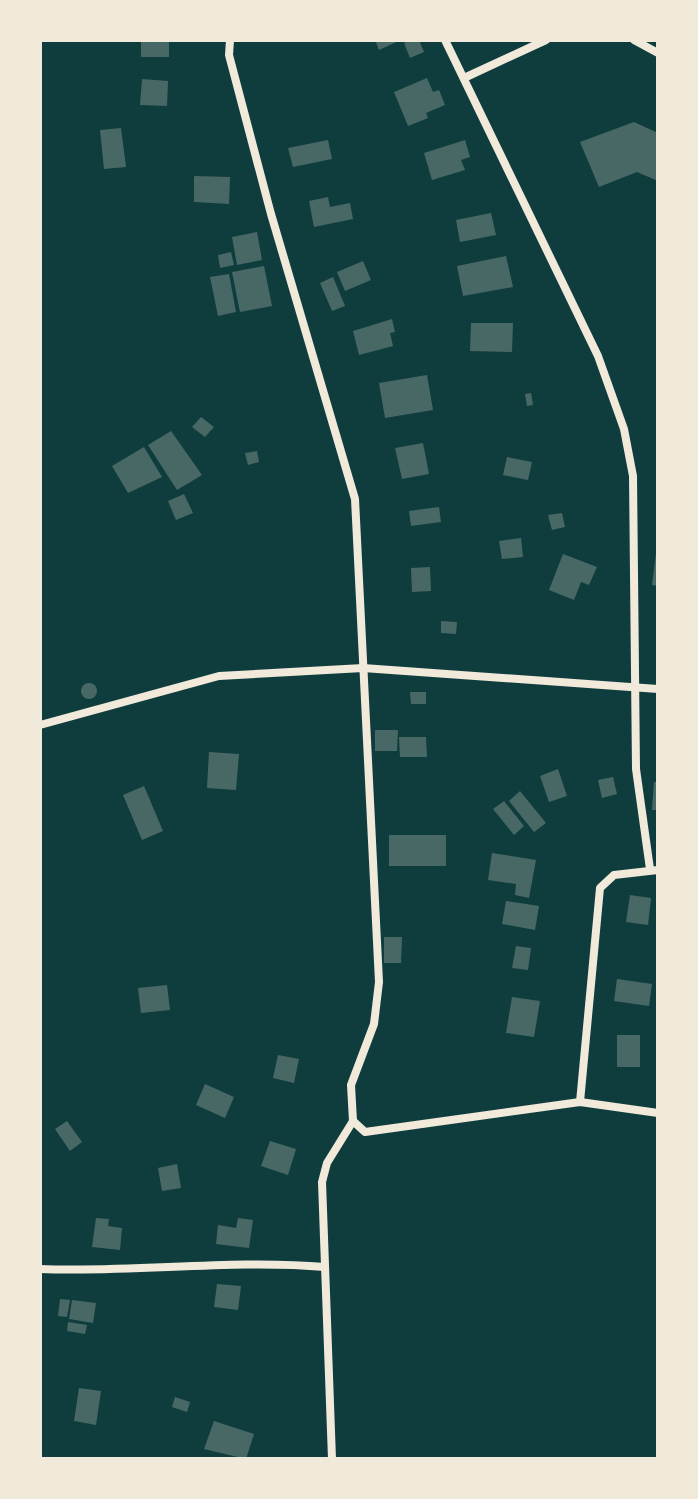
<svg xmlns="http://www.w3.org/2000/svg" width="698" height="1499" font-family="Overpass,sans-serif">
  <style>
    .building { fill: #486865 }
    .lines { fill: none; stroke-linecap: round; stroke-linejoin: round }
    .minor { stroke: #f1e9da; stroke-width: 8 }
  </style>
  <rect width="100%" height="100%" fill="#0f3d3e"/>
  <!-- building -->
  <g class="building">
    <rect x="141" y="40" width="28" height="17"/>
    <path d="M375,40H401L379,50Z"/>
    <path d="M411,40H419L424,52L410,58L404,43Z"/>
    <path d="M427,78L433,92L439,90L445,105L426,113L428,118L408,126L394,92Z"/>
    <path d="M142,79L168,81L167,106L140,105Z"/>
    <path d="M634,122L658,133V181L637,172L599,187L580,142Z"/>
    <path d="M121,128L126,167L104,169L100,130Z"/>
    <path d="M328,140L332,159L293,167L288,148Z"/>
    <path d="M465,140L470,157L461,160L465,170L432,180L424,153Z"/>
    <path d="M194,176L230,177L229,204L194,202Z"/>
    <path d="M328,197L330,207L350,203L353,219L314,227L309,201Z"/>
    <path d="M491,213L496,235L460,242L456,220Z"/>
    <path d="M257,232L262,260L237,265L232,237Z"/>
    <path d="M231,252L234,265L220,268L218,255Z"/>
    <path d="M506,256L513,287L463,296L457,266Z"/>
    <path d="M363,261L371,280L345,291L337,272Z"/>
    <path d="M264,266L272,306L240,312L232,272Z"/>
    <path d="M229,274L236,312L218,316L210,277Z"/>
    <path d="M333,277L345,306L332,311L320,283Z"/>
    <path d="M392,319L395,332L390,333L393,346L359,355L353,331Z"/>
    <path d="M471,323H513L512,352L470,351Z"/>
    <path d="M427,375L433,410L385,418L379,383Z"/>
    <path d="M531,393L533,405L527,406L525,394Z"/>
    <path d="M201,417L214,427L205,437L192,427Z"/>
    <path d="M171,431L202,475L177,490L148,445Z"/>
    <path d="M423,443L429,474L402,479L395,448Z"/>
    <path d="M144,447L162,477L128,493L112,466Z"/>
    <path d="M257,451L259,462L248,465L245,453Z"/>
    <path d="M507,457L532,462L528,480L503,475Z"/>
    <path d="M184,494L193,513L176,520L168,501Z"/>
    <path d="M439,507L441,522L411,526L409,511Z"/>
    <path d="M562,513L565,527L552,530L548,515Z"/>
    <path d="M521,538L523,557L502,559L499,541Z"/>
    <path d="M656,553H658V586L652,585Z"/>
    <path d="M563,554L597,567L589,585L581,582L574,600L549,590Z"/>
    <path d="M430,567L431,591L412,592L411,568Z"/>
    <path d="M441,621L457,622L456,634L441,633Z"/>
    <circle cx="89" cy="691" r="8"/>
    <path d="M410,692H426V704H411Z"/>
    <path d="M375,730H398L397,751H375Z"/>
    <path d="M399,737H426L427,757H400Z"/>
    <path d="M209,752L239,754L236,790L207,788Z"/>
    <path d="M558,769L567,796L549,802L540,776Z"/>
    <path d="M613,777L617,794L602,798L598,780Z"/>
    <path d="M654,782H658V810H652Z"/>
    <path d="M144,786L163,831L142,840L123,795Z"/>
    <path d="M520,791L546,823L534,832L509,801Z"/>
    <path d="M504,801L524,826L514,835L493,809Z"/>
    <rect x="389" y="835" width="57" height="31"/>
    <path d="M492,853L536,860L529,898L515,895L516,884L488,880Z"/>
    <path d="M630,895L651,898L648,925L626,922Z"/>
    <path d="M506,901L539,906L535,930L502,924Z"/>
    <path d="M384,937H402L401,963H384Z"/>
    <path d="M516,946L531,948L528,970L512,968Z"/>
    <path d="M617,979L652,984L649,1006L614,1001Z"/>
    <path d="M167,985L170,1010L141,1013L138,988Z"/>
    <path d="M512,997L540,1001L534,1037L506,1033Z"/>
    <rect x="617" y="1035" width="23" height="32"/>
    <path d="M278,1055L299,1059L294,1083L273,1078Z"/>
    <path d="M205,1084L234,1097L225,1118L196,1105Z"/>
    <path d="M67,1121L82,1142L70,1151L55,1129Z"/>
    <path d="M270,1141L296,1149L288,1175L261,1166Z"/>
    <path d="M177,1164L181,1188L162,1191L158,1168Z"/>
    <path d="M96,1218L109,1219L108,1226L122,1228L120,1250L92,1247Z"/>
    <path d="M238,1218L253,1220L249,1248L216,1244L218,1225L236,1228Z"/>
    <path d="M217,1284L241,1286L238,1310L214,1307Z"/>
    <path d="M60,1299L70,1300L67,1317L58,1316Z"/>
    <path d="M72,1300L96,1303L93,1323L69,1319Z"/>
    <path d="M68,1322L87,1325L85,1334L67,1331Z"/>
    <path d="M79,1388L101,1391L96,1425L74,1421Z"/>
    <path d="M175,1397L190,1402L187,1412L172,1407Z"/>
    <path d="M214,1421L254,1434L246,1459L204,1449Z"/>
  </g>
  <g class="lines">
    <!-- minor -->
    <g class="minor">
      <path d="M230,40L229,55L271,214L355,499L379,982L374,1024L351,1085L353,1121L365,1132L580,1102L658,1113"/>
      <path d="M445,40L598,356L624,429L633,476L636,769L650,869"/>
      <path d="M634,40L658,53"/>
      <path d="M464,78L546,40"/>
      <path d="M40,725L219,676L363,668L658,689"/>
      <path d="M580,1102L600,888L614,875L658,870"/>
      <path d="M40,1269C135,1273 230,1259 325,1267"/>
      <path d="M332,1459L322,1182L327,1163L353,1121"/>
    </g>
  </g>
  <!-- border -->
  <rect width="698" height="1499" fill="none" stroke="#f1e9da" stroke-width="84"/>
</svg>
